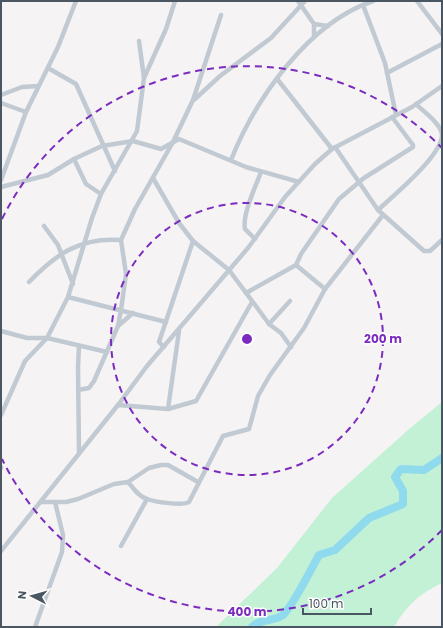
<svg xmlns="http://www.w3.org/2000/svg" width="443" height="628" font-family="Poppins,sans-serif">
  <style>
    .green { fill: #c3f1d5 }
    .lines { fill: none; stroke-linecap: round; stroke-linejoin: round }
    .river { stroke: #90daee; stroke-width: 8 }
    .minor { stroke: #c1cad2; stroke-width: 4.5 }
    .ring { fill: none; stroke: #7b2cbf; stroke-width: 2; stroke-dasharray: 7 5 }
    .centre { fill: #7b2cbf; stroke: #fff; stroke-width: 2 }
    .ring-label { font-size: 12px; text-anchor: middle; font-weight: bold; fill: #7b2cbf; stroke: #fff; stroke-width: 3; stroke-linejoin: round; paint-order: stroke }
  </style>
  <rect width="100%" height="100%" fill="#f5f3f3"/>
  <!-- green -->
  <path class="green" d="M442,402V583C420,593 406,606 394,627H216L277,568L332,498L408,430Z"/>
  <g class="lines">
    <!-- river -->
    <path class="river" d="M252,627C261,618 273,622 283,615C291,609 313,566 319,555L335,550L369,518L403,504V491L395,477L401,469L424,470L442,458"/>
    <!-- minor -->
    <g class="minor">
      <path d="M298,1L314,24V37"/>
      <path d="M417,1L442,34"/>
      <path d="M363,5L385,63L396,115"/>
      <path d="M314,24L328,26"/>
      <path d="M139,41L144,78"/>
      <path d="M48,68L76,84L115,171"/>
      <path d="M387,73L442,44"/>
      <path d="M278,80L332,149"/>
      <path d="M1,95L22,87L38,86"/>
      <path d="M195,99L220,76L271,38L305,1"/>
      <path d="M1,103L26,112"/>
      <path d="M335,147L378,210L424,251H430L442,240"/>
      <path d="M74,159L86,184L101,194"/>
      <path d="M231,160C256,98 308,23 373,1"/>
      <path d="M153,178L179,223L193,241L229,270L261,313L269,324L281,333L291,347"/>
      <path d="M1,180L26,112L58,47L76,1"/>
      <path d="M1,187L48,175L74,159L102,146L133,141L161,149L179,139L246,167L299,182"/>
      <path d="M378,210C393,196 443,155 442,134C440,123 424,112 416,104"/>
      <path d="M44,226L58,245L73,284"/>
      <path d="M255,239L245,229C242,214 256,186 261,172"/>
      <path d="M296,265L325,289"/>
      <path d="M29,282C56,254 80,237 121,240"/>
      <path d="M246,293L296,265L301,254L339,199L364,178L413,147V145L392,117"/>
      <path d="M68,297L166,322"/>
      <path d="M269,324L290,301"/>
      <path d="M118,326L133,313"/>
      <path d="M1,331L27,338H47L107,352"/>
      <path d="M79,346L78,367L79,453"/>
      <path d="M164,347L159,342L193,241"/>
      <path d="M78,390L89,388L94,381L118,326L121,310L126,274L121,240L135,209L173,142L193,100L221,15"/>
      <path d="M118,405L168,409L196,401L252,302"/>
      <path d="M168,409L179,331"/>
      <path d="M1,415L25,361L47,338L68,297L92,218L101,194L137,131L144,78L166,29L175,1"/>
      <path d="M1,468V467"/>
      <path d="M128,482C133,488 139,497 147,499C155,502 183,506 189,502L223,436L249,429L258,396L270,375L304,328L325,289L383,215"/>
      <path d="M41,502H66L78,499L114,484L128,482L149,468L161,465H168L198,482"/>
      <path d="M121,546L147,499"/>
      <path d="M1,551L118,405L147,366L248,248L285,197L315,164L332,149L412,107L442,86"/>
      <path d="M35,627L62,552L63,535L55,502"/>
    </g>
  </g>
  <!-- distance rings -->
  <g class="ring">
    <circle cx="247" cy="339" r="136"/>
    <path d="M442 530A273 273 0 0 1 2 459M2 219A273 273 0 0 1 442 148"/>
  </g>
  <circle cx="247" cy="339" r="6" class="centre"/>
  <g class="ring-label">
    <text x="383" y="343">200 m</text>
    <text x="247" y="616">400 m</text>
  </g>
  <!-- border -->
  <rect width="443" height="628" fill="none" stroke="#4a5661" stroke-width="4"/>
  <!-- north arrow -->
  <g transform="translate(32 596) rotate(276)" stroke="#ffffff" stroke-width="3" paint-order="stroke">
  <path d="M0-3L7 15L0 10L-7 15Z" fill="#4a5661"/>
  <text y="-6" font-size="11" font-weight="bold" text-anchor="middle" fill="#4a5661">N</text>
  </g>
  <!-- scale -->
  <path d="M303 608v6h68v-6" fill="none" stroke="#4a5661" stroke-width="2"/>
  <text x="309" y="608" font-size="12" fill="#4a5661" stroke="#ffffff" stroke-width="3" paint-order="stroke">100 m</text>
</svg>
